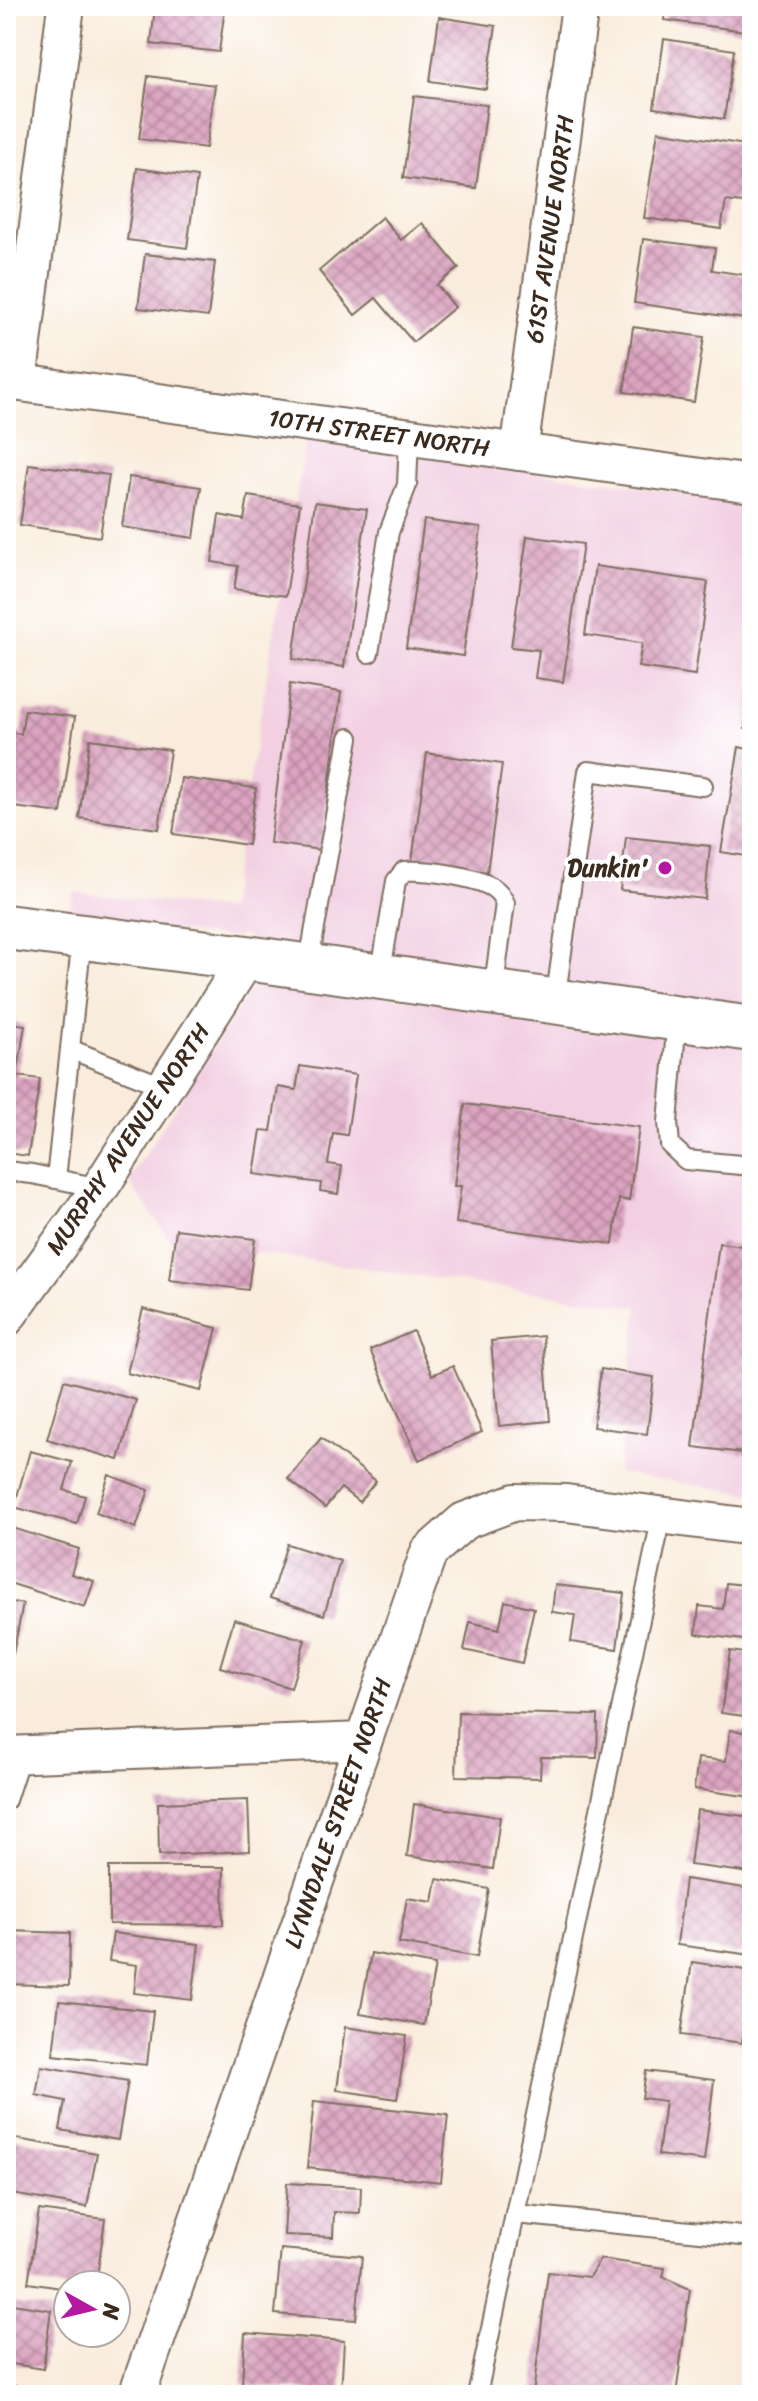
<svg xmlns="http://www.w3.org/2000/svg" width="758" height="2401" font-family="Sriracha,sans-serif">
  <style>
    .built { fill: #f2cfe1 }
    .building { fill: url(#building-cross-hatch) }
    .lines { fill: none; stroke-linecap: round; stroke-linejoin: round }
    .lane-casing { stroke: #7e6e60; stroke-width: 22 }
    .street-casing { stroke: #7e6e60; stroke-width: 40 }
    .secondary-casing { stroke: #7e6e60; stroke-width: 48 }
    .lane { stroke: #fff; stroke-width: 18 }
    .street { stroke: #fff; stroke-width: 36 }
    .secondary { stroke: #fff; stroke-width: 44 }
    .poi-dot { fill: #b5179e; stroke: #fff; stroke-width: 3 }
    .labels { text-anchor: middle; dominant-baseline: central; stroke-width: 8; stroke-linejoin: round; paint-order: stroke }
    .street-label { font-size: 24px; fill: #3b2a1e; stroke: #fff }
    .poi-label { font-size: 24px; font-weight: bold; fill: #3b2a1e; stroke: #fff; text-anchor: end }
  </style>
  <defs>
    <pattern id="building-cross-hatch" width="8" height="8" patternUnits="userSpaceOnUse" patternTransform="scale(2)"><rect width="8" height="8" fill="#dca4c1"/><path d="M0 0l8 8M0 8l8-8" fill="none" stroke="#b4869c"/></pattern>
  </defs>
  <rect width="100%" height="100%" fill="#fff"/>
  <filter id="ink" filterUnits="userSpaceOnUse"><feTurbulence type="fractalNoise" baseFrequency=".0125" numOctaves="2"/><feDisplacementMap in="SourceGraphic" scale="16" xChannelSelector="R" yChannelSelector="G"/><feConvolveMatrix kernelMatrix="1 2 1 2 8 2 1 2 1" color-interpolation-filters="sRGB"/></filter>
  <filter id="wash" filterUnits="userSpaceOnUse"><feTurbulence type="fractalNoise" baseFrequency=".006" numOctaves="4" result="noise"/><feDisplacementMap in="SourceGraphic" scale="32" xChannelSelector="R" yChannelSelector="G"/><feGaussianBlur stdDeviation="1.8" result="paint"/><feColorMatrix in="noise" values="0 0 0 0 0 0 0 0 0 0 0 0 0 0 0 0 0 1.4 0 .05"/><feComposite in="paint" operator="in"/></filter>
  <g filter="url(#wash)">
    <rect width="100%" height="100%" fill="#f9ecdc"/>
    <!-- built -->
    <g class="built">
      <path d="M306,440L752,502V1011L254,941L240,934L237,939L69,918L73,892L228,910Z"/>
      <path d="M258,978L752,1047V1494L618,1473L638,1307L171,1241L128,1181Z"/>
    </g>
    <g id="blocks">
      <!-- building -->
      <g class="building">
        <path d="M155,6L225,8L219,52L151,44Z"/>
        <path d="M666,6H752V32L664,20Z"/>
        <path d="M439,17L496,26L486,89L430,81Z"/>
        <path d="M664,39L734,50L724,119L654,108Z"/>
        <path d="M148,76L215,85L206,148L139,139Z"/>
        <path d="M414,96L487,105L476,188L403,178Z"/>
        <path d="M658,131L752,146L751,204L726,201L721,229L644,218Z"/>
        <path d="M137,168L197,177L187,248L127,240Z"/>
        <path d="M382,217L401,240L422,223L459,268L437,285L455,307L413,342L376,298L355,315L319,271Z"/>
        <path d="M643,239L715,248L712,270L752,276V320L634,303Z"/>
        <path d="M145,254L215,262L208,317L138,308Z"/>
        <path d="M633,327L704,337L694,402L624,392Z"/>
        <path d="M29,464L109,475L100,537L20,525Z"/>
        <path d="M129,477L201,487L194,538L122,527Z"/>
        <path d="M248,496L300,504L286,596L234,589L238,566L212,562L219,515L244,520Z"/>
        <path d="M315,502L367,509L344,667L293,659Z"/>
        <path d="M424,520L481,528L463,656L406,648Z"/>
        <path d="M527,536L583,544L563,682L535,678L539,650L511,647Z"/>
        <path d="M595,566L708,582L695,675L638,667L642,643L585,635Z"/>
        <path d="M290,684L341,692L321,850L270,843Z"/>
        <path d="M750,692H752V730L745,729Z"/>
        <path d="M25,710L75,717L61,813L6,806V731L21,734Z"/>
        <path d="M90,739L170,750L159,829L79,818Z"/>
        <path d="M739,747L752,750V857L721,852Z"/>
        <path d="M427,753L502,764L487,872L412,861Z"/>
        <path d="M181,778L256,788L248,845L173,834Z"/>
        <path d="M626,837L710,846L705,899L620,890Z"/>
        <path d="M6,1022L25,1025L17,1076L40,1079L28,1156L6,1153Z"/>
        <path d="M300,1066L356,1075L347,1135L333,1133L328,1164L342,1166L338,1194L320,1191L321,1183L254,1174L261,1130L271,1131L278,1087L296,1090Z"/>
        <path d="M465,1104L639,1127L629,1201L619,1199L613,1244L456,1223L461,1186H454Z"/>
        <path d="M176,1229L255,1239L248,1290L169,1280Z"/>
        <path d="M719,1243L751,1247L748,1273H752V1454L693,1447Z"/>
        <path d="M143,1309L217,1328L201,1391L127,1373Z"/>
        <path d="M413,1331L432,1375L453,1366L482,1432L419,1460L370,1350Z"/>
        <path d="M543,1336L550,1421L499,1426L491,1341Z"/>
        <path d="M601,1369L654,1377L647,1434L593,1427Z"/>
        <path d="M64,1380L136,1400L119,1460L47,1439Z"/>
        <path d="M321,1438L376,1481L359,1502L341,1488L325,1508L288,1479Z"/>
        <path d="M30,1451L72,1462L64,1490L85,1496L77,1524L14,1507Z"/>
        <path d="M109,1475L149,1490L136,1528L96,1513Z"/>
        <path d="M6,1526L79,1549L71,1574L94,1581L85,1607L6,1582Z"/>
        <path d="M287,1544L340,1561L324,1615L270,1598Z"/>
        <path d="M726,1583L752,1586V1641L696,1634L699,1606L723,1609Z"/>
        <path d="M555,1585L624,1593L617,1649L571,1642L575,1615L552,1612Z"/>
        <path d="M6,1601L23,1604L13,1654L6,1652Z"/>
        <path d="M505,1601L534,1608L522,1663L464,1650L470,1622L499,1629Z"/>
        <path d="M234,1619L305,1640L291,1688L220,1667Z"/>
        <path d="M730,1651L752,1654V1717L721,1713Z"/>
        <path d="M458,1712L598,1715L597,1758L541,1757L540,1778L456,1776Z"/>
        <path d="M730,1730L752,1733V1797L694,1789L698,1758L726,1761Z"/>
        <path d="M248,1800L250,1851L159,1855L158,1803Z"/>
        <path d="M414,1804L500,1817L493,1869L407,1856Z"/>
        <path d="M697,1810L752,1817V1873L690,1865Z"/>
        <path d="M109,1867H224L223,1925L109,1924Z"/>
        <path d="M437,1879L489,1889L477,1957L399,1943L407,1898L433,1902Z"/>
        <path d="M685,1879L752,1889V1955L677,1945Z"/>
        <path d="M6,1931L70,1933L69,1986L6,1984Z"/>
        <path d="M113,1933L199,1944L192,2000L134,1993L137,1965L109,1961Z"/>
        <path d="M371,1953L435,1965L424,2025L360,2014Z"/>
        <path d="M692,1962L752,1971L742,2043L681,2035Z"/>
        <path d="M59,2001L153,2011L147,2065L53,2055Z"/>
        <path d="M345,2027L407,2036L397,2099L337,2090Z"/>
        <path d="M41,2066L128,2081L118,2140L60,2130L65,2101L36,2095Z"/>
        <path d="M646,2071L714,2080L704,2161L658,2155L665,2101L642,2098Z"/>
        <path d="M314,2101L448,2115L441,2182L307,2168Z"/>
        <path d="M6,2137L97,2153L87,2207L6,2193Z"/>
        <path d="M287,2183L361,2187L360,2213L334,2212L333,2237L284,2235Z"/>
        <path d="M39,2210L105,2219L96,2285H68V2289L28,2283Z"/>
        <path d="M281,2249L362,2256L356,2320L275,2314Z"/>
        <path d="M600,2259L665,2268L663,2277L690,2289L676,2395H533L548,2272L589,2277Z"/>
        <path d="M6,2303L51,2310L43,2369L6,2363Z"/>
        <path d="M245,2333L344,2341L341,2393L242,2385Z"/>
        <path d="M6,2384L55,2394V2395H6Z"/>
      </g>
    </g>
  </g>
  <g filter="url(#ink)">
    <use href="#blocks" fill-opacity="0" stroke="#7e6e60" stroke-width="2"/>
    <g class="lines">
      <!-- lane casing -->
      <g class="lane-casing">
        <g id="lane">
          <path d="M369,653L389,532L407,485L409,437"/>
          <path d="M308,967L349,738"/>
          <path d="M380,977L396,881L404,871C425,870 483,876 498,892C501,895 503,899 505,903L493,993"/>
          <path d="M555,1001L588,771L703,786"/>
          <path d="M677,1019L668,1122L670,1145L686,1160L752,1166"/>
          <path d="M70,1049L165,1087"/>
          <path d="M6,1171L32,1174L100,1188"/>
          <path d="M56,1179L82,937"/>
          <path d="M6,1800L21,1754"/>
          <path d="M515,2214L752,2237"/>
          <path d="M477,2395L662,1515"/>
        </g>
      </g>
      <!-- street casing -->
      <g class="street-casing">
        <g id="street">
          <path d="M6,381L752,484"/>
          <path d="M18,382L66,6"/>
          <path d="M519,452L580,6"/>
          <path d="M6,1318L100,1188L247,958"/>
          <path d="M6,1755L363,1741"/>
          <path d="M137,2395L429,1552L464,1521L515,1502L566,1503L752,1527"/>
        </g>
      </g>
      <!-- secondary casing -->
      <g class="secondary-casing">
        <path id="secondary" d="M6,927L247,958L752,1029"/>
      </g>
      <!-- lane -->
      <use href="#lane" class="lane"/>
      <!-- street -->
      <use href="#street" class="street"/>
      <!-- secondary -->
      <use href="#secondary" class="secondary"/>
    </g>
  </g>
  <!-- markers -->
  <circle class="poi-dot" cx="665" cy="868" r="8"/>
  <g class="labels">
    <!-- street labels -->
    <g class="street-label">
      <text transform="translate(550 229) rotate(-82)">61ST AVENUE NORTH</text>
      <text transform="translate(379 433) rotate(8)">10TH STREET NORTH</text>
      <text transform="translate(128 1139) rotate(-56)">MURPHY AVENUE NORTH</text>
      <text transform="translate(338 1813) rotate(-71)">LYNNDALE STREET NORTH</text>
    </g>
    <!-- poi labels -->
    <g class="poi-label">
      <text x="649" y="868">Dunkin'</text>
    </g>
  </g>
  <!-- margin -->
  <rect width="758" height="2401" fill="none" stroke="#fff" stroke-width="32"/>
  <!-- north arrow -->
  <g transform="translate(92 2309) rotate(98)"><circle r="38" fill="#ffffff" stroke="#b1aaa5" stroke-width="2"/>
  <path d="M0-6L14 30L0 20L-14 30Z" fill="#b5179e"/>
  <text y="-12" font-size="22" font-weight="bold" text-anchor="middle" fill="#3b2a1e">N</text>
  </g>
</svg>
